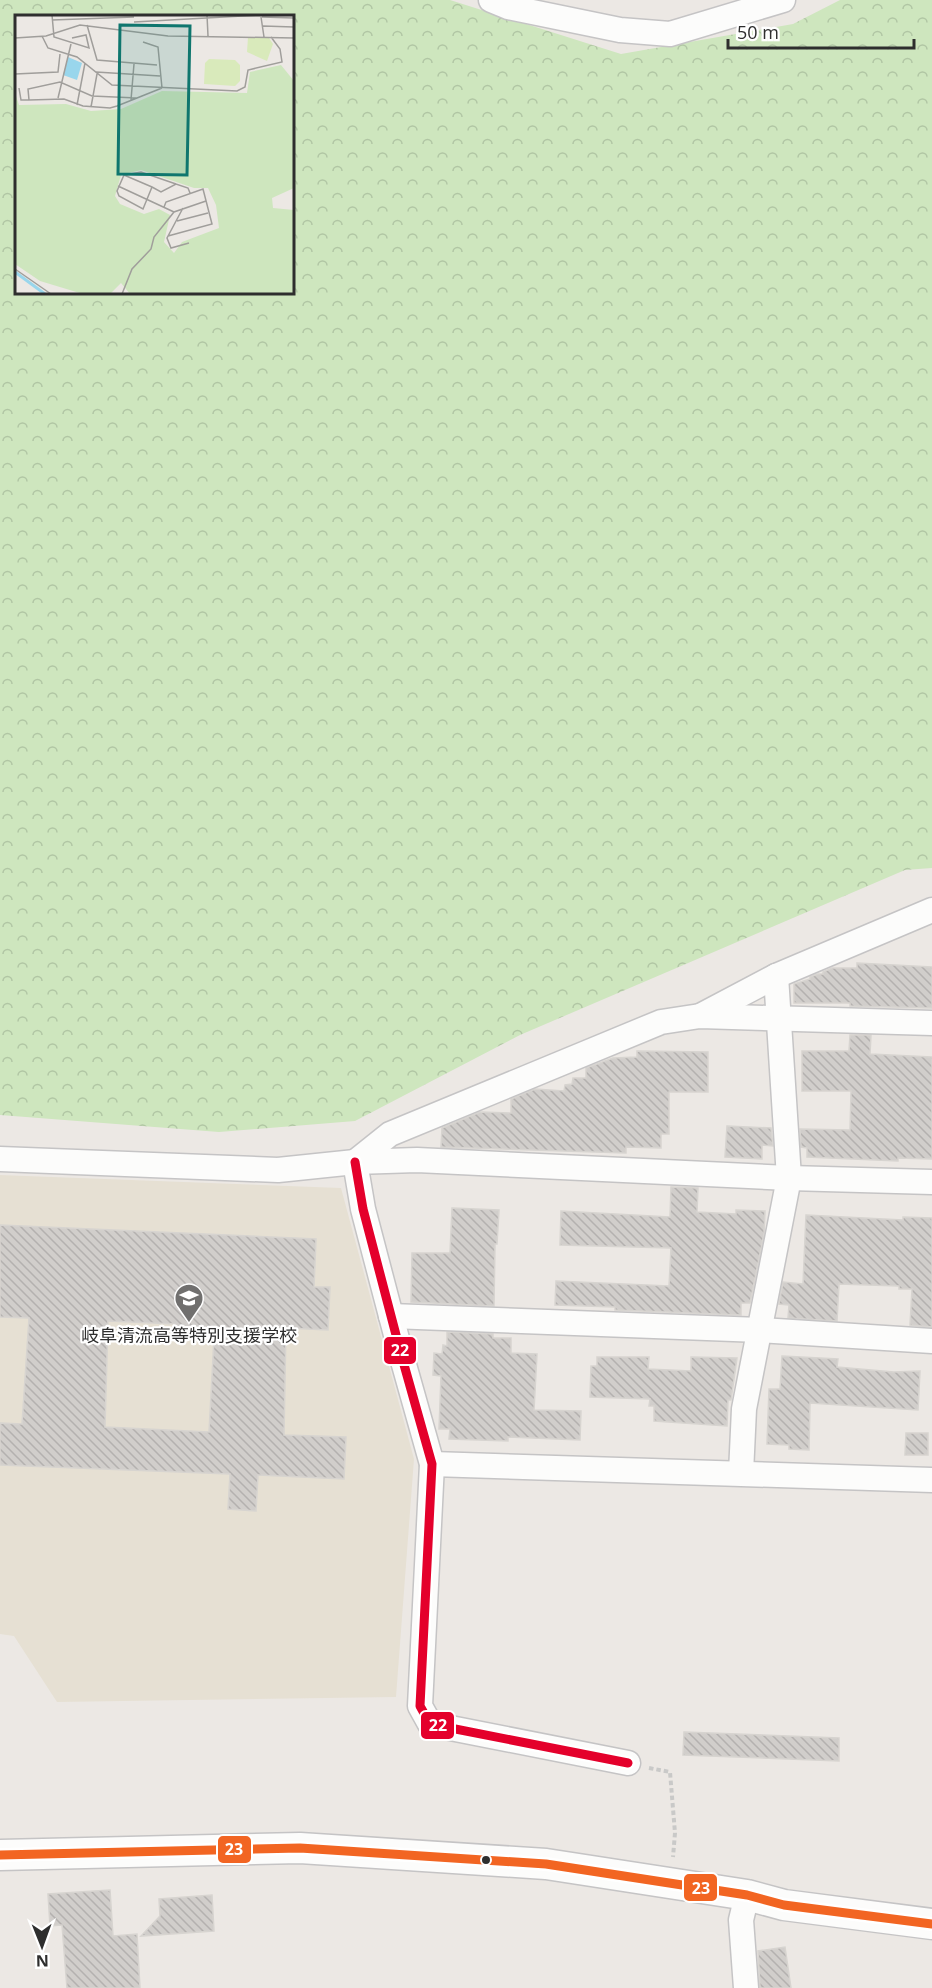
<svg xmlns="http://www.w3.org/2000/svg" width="932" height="1988" font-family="'Open Sans','Noto Sans JP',sans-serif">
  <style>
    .education { fill: #e6e0d3 }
    .forest { fill: url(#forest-crowns); fill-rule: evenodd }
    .building { fill: url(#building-back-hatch); stroke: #d7d4d0; stroke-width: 1.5; fill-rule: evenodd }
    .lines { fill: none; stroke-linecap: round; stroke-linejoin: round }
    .minor-casing { stroke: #c5c4c5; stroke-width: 27 }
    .tertiary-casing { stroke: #c5c4c5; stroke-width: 33 }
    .path { stroke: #c9c9c8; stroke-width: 4; stroke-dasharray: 4.5 3; stroke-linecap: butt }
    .minor { stroke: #fcfcfb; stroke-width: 24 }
    .tertiary { stroke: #fcfcfb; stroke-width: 30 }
    .bus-1-casing { stroke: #fff; stroke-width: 14 }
    .bus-2-casing { stroke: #fff; stroke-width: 14 }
    .bus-1 { stroke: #f26522; stroke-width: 9 }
    .bus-2 { stroke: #e4002b; stroke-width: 9 }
    .bus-dot { fill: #2e2e2e; stroke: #fff; stroke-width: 2 }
    .labels { text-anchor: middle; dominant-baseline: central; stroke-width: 4.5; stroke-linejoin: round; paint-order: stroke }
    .poi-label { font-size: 18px; fill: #2e2e2e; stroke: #fff }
    .inset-river { fill: none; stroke: #99d6ec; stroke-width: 3 }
    .inset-road { fill: none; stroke: #a09e9b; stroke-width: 1.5 }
    .view { fill: #0f766e; fill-opacity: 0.15; stroke: #0f766e; stroke-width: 3 }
    .inset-edge { fill: none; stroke: #2e2e2e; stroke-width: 3 }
    .line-badge { stroke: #fff; stroke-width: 2 }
    .badge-label { font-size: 16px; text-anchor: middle; font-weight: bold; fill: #fff }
  </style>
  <defs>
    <pattern id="forest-crowns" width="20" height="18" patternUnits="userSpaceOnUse" patternTransform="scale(1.5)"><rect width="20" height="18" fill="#cee6be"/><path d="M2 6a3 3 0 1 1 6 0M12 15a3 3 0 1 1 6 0" fill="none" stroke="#b1c6a4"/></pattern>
    <pattern id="building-back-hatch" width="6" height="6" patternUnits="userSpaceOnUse" patternTransform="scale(1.5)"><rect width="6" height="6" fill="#d1cecb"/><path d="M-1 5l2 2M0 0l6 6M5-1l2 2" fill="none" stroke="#b4b1af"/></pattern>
  </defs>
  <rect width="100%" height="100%" fill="#ece8e4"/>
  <!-- education -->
  <path class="education" d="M0,1175L341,1188L414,1459L396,1697L57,1702L14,1636L0,1634Z"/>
  <!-- forest -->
  <path class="forest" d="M0,0H450L621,54L793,24L840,0H932V868L905,870L520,1035L355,1121L219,1132L0,1115ZM16,16H292V292H16Z"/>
  <!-- building -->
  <g class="building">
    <path d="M857,963L932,967V1008L850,1006V1003H794V984L810,979V977L818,974H823V972L832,968H857Z"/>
    <path d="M850,1035H871L870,1054L932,1057V1159L898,1158V1161L807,1157V1148L801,1147L800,1129L850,1130L851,1093V1091H802V1051H849Z"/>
    <path d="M637,1051L708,1052V1092H669V1134H661V1148L626,1147V1153L441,1147L442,1128L480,1112L511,1113V1099L535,1089L564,1091L565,1085L572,1084L573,1078H586V1068L613,1058L637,1057Z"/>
    <path d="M727,1126L771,1128L773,1146L762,1145V1159L725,1157Z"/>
    <path d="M671,1187L698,1188L697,1212L736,1214V1210L765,1211L764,1234L750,1303H741V1315L615,1310V1307L555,1305L556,1281L669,1286L671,1248L560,1245L561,1211L670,1217Z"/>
    <path d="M452,1208L499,1210L497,1244H495L494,1306L411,1302L412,1253H450Z"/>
    <path d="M806,1215L903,1220V1217L932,1218V1327L910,1325L912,1289H899V1286L839,1284L837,1321L788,1318L789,1305L779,1304L783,1282L803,1284Z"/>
    <path d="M0,1225L316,1239L314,1287H330L328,1330L286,1328L284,1435L346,1437L344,1479L258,1475L256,1511L228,1509L230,1474L0,1465V1423L22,1424L29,1318L0,1317ZM108,1321L175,1324L174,1336L214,1338L209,1432L105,1427Z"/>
    <path d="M447,1332L493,1334V1338H511V1353L537,1354L534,1410L581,1411L580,1440L508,1437V1441L449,1439L450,1429H439L441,1376L433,1375L434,1353L442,1354L443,1345L447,1346Z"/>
    <path d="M782,1356L838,1359L837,1367L894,1372L920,1371L918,1410L810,1403L809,1450L789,1449V1445L767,1444L769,1389H780Z"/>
    <path d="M597,1357H649L648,1369L691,1371V1357L737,1358L731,1400H728L727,1426L654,1421V1406H649L650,1399L590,1397L591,1366H597Z"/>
    <path d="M906,1433H928V1455H905Z"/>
    <path d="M684,1732L839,1738V1761L683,1755Z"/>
    <path d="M110,1890L113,1936L137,1934L140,1988H67L62,1925L50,1926L48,1894Z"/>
    <path d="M212,1895L214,1931L141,1936L160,1916L159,1899Z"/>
    <path d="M785,1947L791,1988H760L758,1951Z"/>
  </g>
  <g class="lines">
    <!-- minor casing -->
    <g class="minor-casing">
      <g id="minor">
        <path d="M491,0L508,7L620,30L670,34L783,0"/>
        <path d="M702,1015L776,976L932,910"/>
        <path d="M0,1159L278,1170L355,1162L417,1160L789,1178L932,1182"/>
        <path d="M355,1162L363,1209L401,1354L432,1464L420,1706L430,1724L628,1763"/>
        <path d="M355,1162L390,1134L661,1022L700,1016L932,1023"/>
        <path d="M391,1316L760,1330L932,1341"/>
        <path d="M432,1464L932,1480"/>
        <path d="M741,1473L744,1409L789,1178L776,976"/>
        <path d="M746,1988L741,1920L747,1895"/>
      </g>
    </g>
    <!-- tertiary casing -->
    <g class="tertiary-casing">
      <path id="tertiary" d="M0,1855L300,1848L546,1864L747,1895L784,1905L932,1924"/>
    </g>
    <!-- path -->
    <path class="path" d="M649,1768L670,1772L675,1833L673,1857"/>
    <!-- minor -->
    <use href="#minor" class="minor"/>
    <!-- tertiary -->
    <use href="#tertiary" class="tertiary"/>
    <!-- bus-1 casing -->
    <g class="bus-1-casing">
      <path id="bus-1" d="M0,1855L300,1848L546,1864L747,1895L784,1905L932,1924"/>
    </g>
    <!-- bus-2 casing -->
    <g class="bus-2-casing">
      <path id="bus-2" d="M355,1162L363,1209L401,1354L432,1464L420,1706L430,1724L628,1763"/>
    </g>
    <!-- bus-1 -->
    <use href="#bus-1" class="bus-1"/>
    <!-- bus-2 -->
    <use href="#bus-2" class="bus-2"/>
  </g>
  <!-- icons -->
  <defs>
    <g id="school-pin" transform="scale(1.5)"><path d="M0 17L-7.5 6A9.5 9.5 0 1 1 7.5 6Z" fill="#706f6e" stroke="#fff"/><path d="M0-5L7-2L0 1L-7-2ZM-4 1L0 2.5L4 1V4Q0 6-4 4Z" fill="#fff"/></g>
  </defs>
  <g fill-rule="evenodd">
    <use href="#school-pin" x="189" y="1298"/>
  </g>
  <!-- markers -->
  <circle class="bus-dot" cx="486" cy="1860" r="5"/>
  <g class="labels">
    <!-- poi labels -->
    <g class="poi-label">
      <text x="189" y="1335">岐阜清流高等特別支援学校</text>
    </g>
  </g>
  <!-- overview -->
  <g transform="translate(15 15)">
    <rect width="279" height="279" fill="#ece8e4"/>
    <path d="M266,50L279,66V173L257,183L258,193L279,195V279H115L106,268L95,279H68L25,266L0,249V78L4,90L51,89L76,96L106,94L147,76L232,78L235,57ZM126,155L179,173H193L201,190L204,213L167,227L159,238L149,227L155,200L144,194L129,199L105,189L100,181L106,160Z" fill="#cee6be" fill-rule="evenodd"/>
    <path d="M233,22L254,23L258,29L252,46L232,37ZM194,44L220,45L225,50V66L220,71L189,69L190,48Z" fill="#d9eabb"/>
    <path d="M53,42L67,48L62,65L48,60Z" fill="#99d6ec"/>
    <path class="inset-river" d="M0,257L30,279"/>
    <path class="inset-road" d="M37,0L39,22L74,33L71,20L57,23M192,0L193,21M246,2L249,22M247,2L279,3M37,5L119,2M119,7L245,0M72,10L82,45L142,50M248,11L279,12M27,21L33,33L62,42L97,70L222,76L230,72L233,55L267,47L265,34L256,22M0,23L31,21L65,10L153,21L279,23M128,27L143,32L147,73M81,57L145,61M0,59L43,57L45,39M4,73L6,85H14M43,83L56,29M122,83L77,81L45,67L13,74L14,85L49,84L68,91L95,93L102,91L147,73M116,85L119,49M62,90L70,48M76,92L82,59M110,160L126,157L161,169M103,171L159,197M137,172L128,194L104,181L102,176L109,160L137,172L146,177L161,169L173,173L175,178M149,192L151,187L188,174L197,209L153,221M168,193L152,223L156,233L174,228M162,206L193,198M0,254L36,279M107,279L117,254L136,234L139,222L159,197L191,186"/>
    <path class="view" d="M105,10L175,11L172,160L103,159Z"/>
    <rect width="279" height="279" class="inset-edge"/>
  </g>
  <g class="line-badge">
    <rect x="383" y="1336" width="34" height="29" rx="6" fill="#e4002b"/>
    <rect x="420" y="1711" width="35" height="29" rx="6" fill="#e4002b"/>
    <rect x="217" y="1835" width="35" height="29" rx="6" fill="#f26522"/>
    <rect x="683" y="1873" width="35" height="29" rx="6" fill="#f26522"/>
  </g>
  <g class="badge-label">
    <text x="400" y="1356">22</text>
    <text x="438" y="1731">22</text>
    <text x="234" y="1855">23</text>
    <text x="701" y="1894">23</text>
  </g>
  <!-- north arrow -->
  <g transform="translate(42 1946) rotate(179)" stroke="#ffffff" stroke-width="4.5" paint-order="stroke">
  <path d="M0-4.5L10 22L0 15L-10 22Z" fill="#2e2e2e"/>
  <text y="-9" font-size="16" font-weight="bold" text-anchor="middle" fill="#2e2e2e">N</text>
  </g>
  <!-- scale -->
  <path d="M728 39v9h186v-9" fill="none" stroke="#2e2e2e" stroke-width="3"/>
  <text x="737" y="39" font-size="18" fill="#2e2e2e" stroke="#ffffff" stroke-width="4.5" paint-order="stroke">50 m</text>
</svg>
